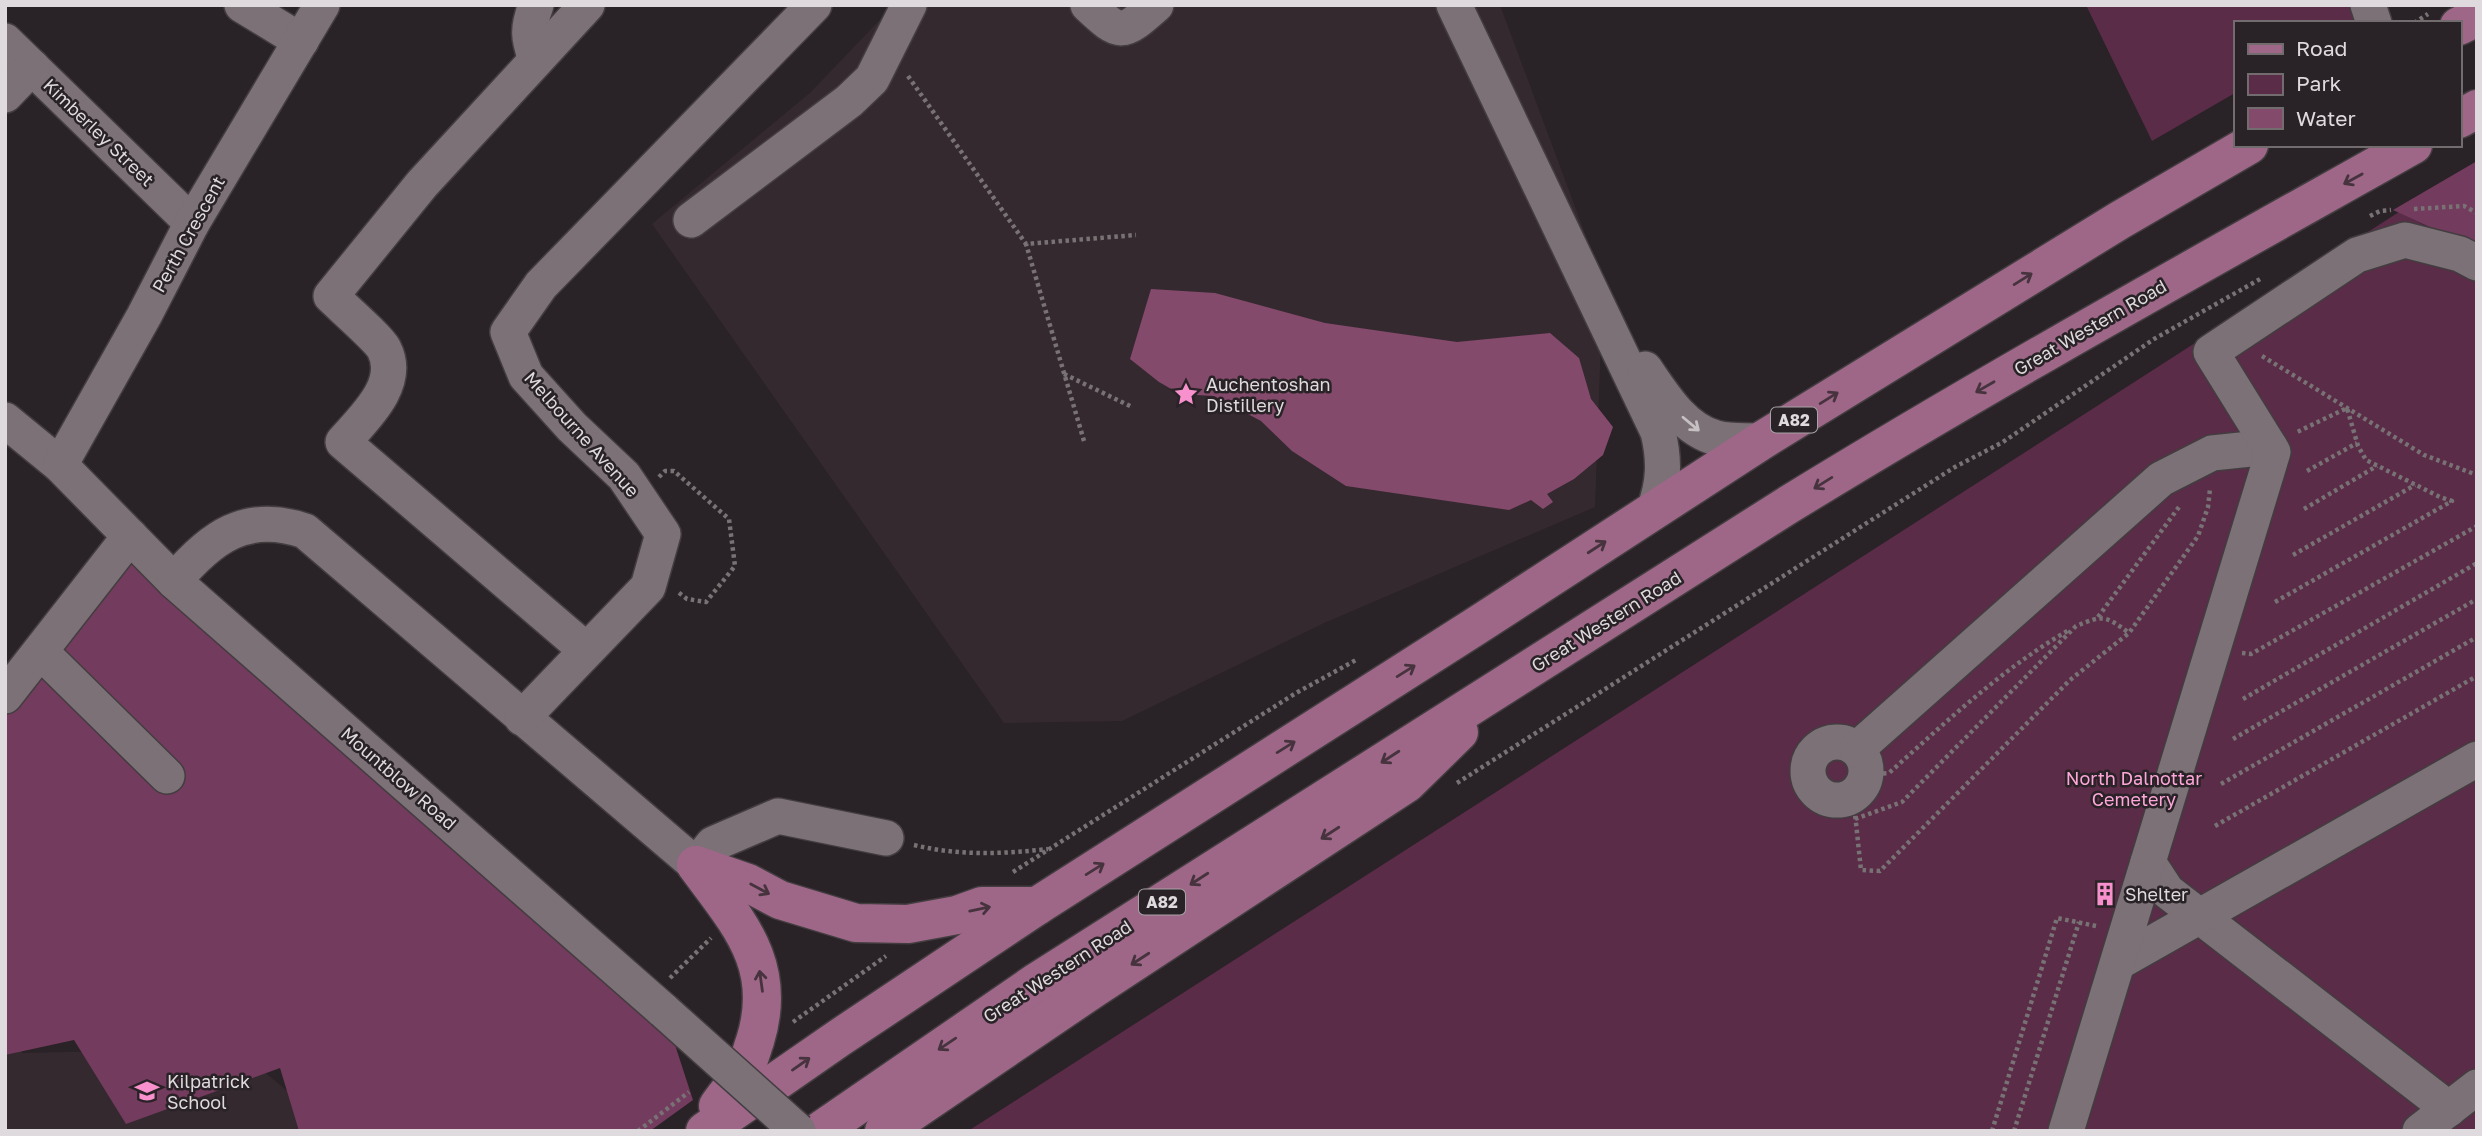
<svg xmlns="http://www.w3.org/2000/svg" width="2482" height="1136" font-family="'Golos Text',sans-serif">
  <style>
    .built { fill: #352930 }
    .green { fill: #5a2c48 }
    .forest { fill: #733b5d }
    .water { fill: #844a6c }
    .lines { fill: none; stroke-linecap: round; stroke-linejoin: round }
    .minor-casing { stroke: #433d40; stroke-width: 38 }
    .major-casing { stroke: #433d40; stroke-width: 41 }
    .path { stroke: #787275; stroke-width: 4.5; stroke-dasharray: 3.5 3.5; stroke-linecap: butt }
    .minor { stroke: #7b7176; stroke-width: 35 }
    .major { stroke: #9e6788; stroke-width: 38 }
    .minor-bridge-casing { stroke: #433d40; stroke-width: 38; stroke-linecap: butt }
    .minor-bridge { stroke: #7b7176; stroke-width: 35 }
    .oneway { stroke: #46333e }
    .oneway2 { stroke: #c6c0c3 }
    .labels { text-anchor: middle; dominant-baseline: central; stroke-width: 5; stroke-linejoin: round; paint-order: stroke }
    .shield { fill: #292226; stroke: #a8a3a6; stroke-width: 2 }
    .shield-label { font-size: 16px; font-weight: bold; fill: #dfdadd }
    .street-label { font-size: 18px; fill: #dfdadd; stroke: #292226 }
    .poi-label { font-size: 18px; fill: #dfdadd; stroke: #292226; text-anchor: start }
    .park-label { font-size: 18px; fill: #fea6d9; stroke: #292226 }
  </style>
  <rect width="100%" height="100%" fill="#292226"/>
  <!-- built -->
  <g class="built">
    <path d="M894,5H1500L1603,282L1595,507L1324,623L1122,721L1004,723L652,224L811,92Z"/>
    <path d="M21,1045L22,1053L116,1051L261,1069L299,1101L316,1131H5V1048Z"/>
  </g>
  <!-- green -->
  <g class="green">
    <path d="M2086,5H2368L2357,23H2235V93L2152,141Z"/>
    <path d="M2399,212L2477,252V1129L2474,1131H968Z"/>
  </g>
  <!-- forest -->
  <g class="forest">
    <path d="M2477,161V249L2393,210Z"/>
    <path d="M130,536L664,1011L693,1100L650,1131H299L280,1068L126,1124L74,1040L5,1055V696Z"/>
  </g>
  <!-- water -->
  <path class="water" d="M1151,289L1215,293L1325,323L1457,342L1550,333L1579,358L1591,399L1613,427L1603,455L1574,479L1547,494L1553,502L1543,509L1531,500L1509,510L1346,486L1292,451L1261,421L1214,396L1180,394L1159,382L1130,359Z"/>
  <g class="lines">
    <!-- minor casing -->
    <g class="minor-casing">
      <g id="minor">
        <path d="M242,5L301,41"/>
        <path d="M536,5C527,29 528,37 536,60"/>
        <path d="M1088,5C1121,36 1122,35 1156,5"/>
        <path d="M1454,5L1658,432C1665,461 1664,483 1654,510"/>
        <path d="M2368,5L2374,23"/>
        <path d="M5,41L192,223"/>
        <path d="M5,95L32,67"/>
        <path d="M691,220L849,101L872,79L909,5"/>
        <path d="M1645,369C1663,395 1683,429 1716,438C1730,442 1746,440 1761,441"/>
        <path d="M5,420L60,465L174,581L664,1011"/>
        <path d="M60,465L144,316L192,223L322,5"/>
        <path d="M174,581C211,537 246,511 305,531L696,865L713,844L778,816L886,838"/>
        <path d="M586,650L343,442C364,418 402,384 384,349C379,339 341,306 331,296L422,184L587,5"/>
        <path d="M41,652L167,776"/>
        <path d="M5,696L130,536"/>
        <path d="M522,718L648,587L663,534L624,476L572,427L526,376L508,332L541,285L814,5"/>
        <circle cx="1837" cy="771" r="29"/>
        <path d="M1857,749L2161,479L2212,453L2270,447"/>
        <path d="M2148,862L2167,891L2449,1109"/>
        <path d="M2119,962L2477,759"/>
        <path d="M2066,1131L2273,452L2211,352L2357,255L2405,240L2460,254L2477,263"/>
        <path d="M2420,1131L2477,1087"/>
      </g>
    </g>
    <!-- major casing -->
    <g class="major-casing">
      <g id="major">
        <path d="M2459,26L2477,17"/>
        <path d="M2459,119L2477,109"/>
        <path d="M696,865L748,883L780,900L856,923L908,924L957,915L982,906H1037"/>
        <path d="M696,865C738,923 779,964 755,1041C752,1049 750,1059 746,1066C739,1080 727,1093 718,1106"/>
        <path d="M705,1131L839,1038L1037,906L1476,626L1761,441L2120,220L2249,145"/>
        <path d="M820,1131L1038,981L1788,505C1993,379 2203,263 2413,145"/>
        <path d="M884,1131L1093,989L1407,783L1459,732"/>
      </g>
    </g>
    <!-- path -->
    <g class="path">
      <path d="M2414,23L2428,14"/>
      <path d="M908,76L1026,244"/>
      <path d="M2414,209L2464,206L2477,213"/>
      <path d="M2370,216L2380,211L2391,210"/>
      <path d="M2262,356L2424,455L2477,475"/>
      <path d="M1064,374L1132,407"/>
      <path d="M1084,441L1026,244L1136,235"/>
      <path d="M2307,471L2357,443"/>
      <path d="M659,477L665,471H674L729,519L735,566L706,602L687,599L678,592"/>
      <path d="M2304,509L2377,466"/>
      <path d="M2293,555L2415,485"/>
      <path d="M2275,602L2452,501L2440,497L2366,460L2358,446L2347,408L2295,433"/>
      <path d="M2098,617L2179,507"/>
      <path d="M2242,653L2251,654L2477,526"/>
      <path d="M2243,699L2477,563"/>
      <path d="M2233,739L2477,599"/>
      <path d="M1876,774L1889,773C1946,722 2003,668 2069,630"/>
      <path d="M1457,783L1955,467L2003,442L2154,339L2262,278"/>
      <path d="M2221,784L2477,637"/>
      <path d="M1853,795L1861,870L1880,871L2070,680L2129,633L2198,536L2208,507L2210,489"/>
      <path d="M1855,819L1902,802L2076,626C2103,615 2105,615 2129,633"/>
      <path d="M2215,826L2477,676"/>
      <path d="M914,845C959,856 1003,854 1048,849"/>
      <path d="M1013,872L1296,693L1356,660"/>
      <path d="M670,978L711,938"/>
      <path d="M793,1022L886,956"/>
      <path d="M638,1131L689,1092"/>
      <path d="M1992,1131L2057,918L2096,926"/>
      <path d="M2014,1131L2079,922"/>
    </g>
    <!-- minor -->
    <use href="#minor" class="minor"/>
    <!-- major -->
    <use href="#major" class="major"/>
    <!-- minor-bridge casing -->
    <g class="minor-bridge-casing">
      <path id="minor-bridge" d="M664,1011L798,1131"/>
    </g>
    <!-- minor-bridge -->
    <use href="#minor-bridge" class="minor-bridge"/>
  </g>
  <!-- one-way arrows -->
  <defs><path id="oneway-shaft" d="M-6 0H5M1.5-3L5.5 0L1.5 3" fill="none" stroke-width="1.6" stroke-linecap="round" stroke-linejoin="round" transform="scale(1.75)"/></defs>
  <g class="oneway">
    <use href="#oneway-shaft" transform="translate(2353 179) rotate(151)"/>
    <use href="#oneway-shaft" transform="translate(2023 279) rotate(-32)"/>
    <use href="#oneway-shaft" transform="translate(1985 387) rotate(150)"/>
    <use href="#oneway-shaft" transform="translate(1829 398) rotate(-32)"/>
    <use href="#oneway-shaft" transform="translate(1823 483) rotate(148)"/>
    <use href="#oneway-shaft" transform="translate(1597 547) rotate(-33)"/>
    <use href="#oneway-shaft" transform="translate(1406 671) rotate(-32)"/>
    <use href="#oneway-shaft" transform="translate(1286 747) rotate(-32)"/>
    <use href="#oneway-shaft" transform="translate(1390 757) rotate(147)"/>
    <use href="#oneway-shaft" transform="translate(1330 833) rotate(147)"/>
    <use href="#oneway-shaft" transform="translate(1095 869) rotate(-32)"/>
    <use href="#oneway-shaft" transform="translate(1199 879) rotate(147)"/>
    <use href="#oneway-shaft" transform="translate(760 889) rotate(28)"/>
    <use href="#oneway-shaft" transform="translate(980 909) rotate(-12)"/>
    <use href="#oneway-shaft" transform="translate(1140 959) rotate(147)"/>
    <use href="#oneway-shaft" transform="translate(761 981) rotate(-98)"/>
    <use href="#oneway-shaft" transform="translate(947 1044) rotate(146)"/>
    <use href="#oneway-shaft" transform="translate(801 1064) rotate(-35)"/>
  </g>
  <use class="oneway2" href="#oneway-shaft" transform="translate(1691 424) rotate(40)"/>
  <!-- icons -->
  <defs>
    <g id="sight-bare" transform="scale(1.89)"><path d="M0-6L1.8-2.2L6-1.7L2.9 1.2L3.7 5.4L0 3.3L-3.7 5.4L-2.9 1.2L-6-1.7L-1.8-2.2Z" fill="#f790cd" stroke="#292226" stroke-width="2.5" paint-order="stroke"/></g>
    <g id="building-bare" transform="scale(1.89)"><path d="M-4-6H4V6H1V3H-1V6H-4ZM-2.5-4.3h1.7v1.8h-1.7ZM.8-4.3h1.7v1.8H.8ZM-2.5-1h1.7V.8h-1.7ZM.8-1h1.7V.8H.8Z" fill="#f790cd" stroke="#292226" stroke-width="2.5" paint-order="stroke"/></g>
    <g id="school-bare" transform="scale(1.89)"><path d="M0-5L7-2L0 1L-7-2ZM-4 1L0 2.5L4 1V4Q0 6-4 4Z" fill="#f790cd" stroke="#292226" stroke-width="2.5" paint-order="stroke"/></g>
  </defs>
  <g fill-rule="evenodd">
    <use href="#sight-bare" x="1186" y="394"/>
    <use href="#building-bare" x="2105" y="894"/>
    <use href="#school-bare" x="147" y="1091"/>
  </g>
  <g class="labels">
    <!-- shield labels -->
    <g class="shield">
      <rect x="1771" y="407.5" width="46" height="25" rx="5"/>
      <rect x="1139" y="889.5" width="46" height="25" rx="5"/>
    </g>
    <g class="shield-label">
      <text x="1794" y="420">A82</text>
      <text x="1162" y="902">A82</text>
    </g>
    <!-- street labels -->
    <g class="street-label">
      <text transform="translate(99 132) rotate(44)">Kimberley Street</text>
      <text transform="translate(188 234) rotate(-61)">Perth Crescent</text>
      <text transform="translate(2090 327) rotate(-30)">Great Western Road</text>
      <text transform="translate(582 434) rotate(48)">Melbourne Avenue</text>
      <text transform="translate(1606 621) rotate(-32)">Great Western Road</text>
      <text transform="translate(399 778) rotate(41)">Mountblow Road</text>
      <text transform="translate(1057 971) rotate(-33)">Great Western Road</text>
    </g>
    <!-- poi labels -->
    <g class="poi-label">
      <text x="1206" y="384">Auchentoshan<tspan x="1206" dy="21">Distillery</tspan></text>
      <text x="2125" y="894">Shelter</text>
      <text x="167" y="1081">Kilpatrick<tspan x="167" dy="21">School</tspan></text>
    </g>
    <!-- park labels -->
    <g class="park-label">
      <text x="2134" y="778">North Dalnottar<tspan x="2134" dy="21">Cemetery</tspan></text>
    </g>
  </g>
  <!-- border -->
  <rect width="2482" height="1136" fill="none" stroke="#dfdadd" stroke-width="14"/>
  <!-- legend -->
  <rect x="2234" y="21" width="228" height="126" fill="#292226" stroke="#726c6f" stroke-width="2"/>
  <rect x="2248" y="44" width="35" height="10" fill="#9e6788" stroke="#726c6f" stroke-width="2"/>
  <text x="2296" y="56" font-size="21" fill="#dfdadd">Road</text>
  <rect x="2248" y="74" width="35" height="21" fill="#5a2c48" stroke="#726c6f" stroke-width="2"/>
  <text x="2296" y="91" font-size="21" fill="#dfdadd">Park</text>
  <rect x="2248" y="108" width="35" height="21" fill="#844a6c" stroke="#726c6f" stroke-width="2"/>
  <text x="2296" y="126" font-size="21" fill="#dfdadd">Water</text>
</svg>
